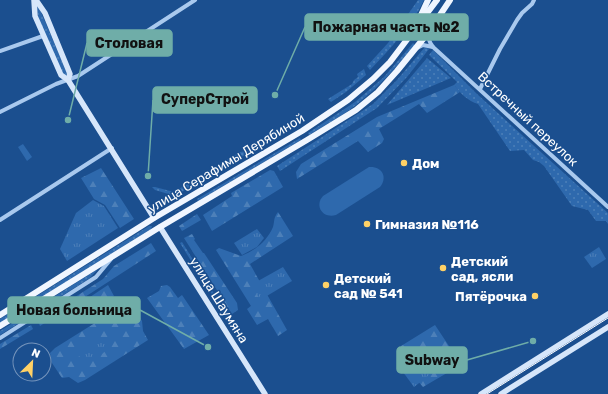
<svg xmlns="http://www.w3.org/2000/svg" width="608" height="394" font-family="Rubik,sans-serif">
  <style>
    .grass { fill: url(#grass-dots) }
    .forest { fill: url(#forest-firs) }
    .park { fill: url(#park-tufts) }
    .pitch { fill: #2e69ad }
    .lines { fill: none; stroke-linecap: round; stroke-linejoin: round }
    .street { stroke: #a9c9ee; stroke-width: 4 }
    .secondary { stroke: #d6e6fa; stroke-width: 5.5 }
    .primary { stroke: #f0f6ff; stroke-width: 6 }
    .tram { stroke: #fff; stroke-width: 1 }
    .poi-dot { fill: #ffd166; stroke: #1b4f8f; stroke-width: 1.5 }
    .labels { text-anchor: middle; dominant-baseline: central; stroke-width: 3; stroke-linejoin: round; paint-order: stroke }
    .street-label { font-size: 13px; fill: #fff; stroke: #1b4f8f }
    .poi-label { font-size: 13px; font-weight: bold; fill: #fff; stroke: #1b4f8f; text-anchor: start }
    .leader { fill: none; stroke: #6fada8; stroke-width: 1.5 }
    .callout-dot { fill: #6fada8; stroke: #1b4f8f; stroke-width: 1.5 }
    .callout { fill: #6fada8; stroke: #6fada8; stroke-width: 1.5 }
    .callout-label { font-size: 14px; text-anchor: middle; font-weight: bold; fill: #111 }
  </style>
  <defs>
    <pattern id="grass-dots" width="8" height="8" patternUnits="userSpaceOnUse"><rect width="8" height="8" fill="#2e69ad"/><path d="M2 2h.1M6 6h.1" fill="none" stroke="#4d80b9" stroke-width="1.8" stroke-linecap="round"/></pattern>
    <pattern id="forest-firs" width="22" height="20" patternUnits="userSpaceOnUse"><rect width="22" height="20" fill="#2e69ad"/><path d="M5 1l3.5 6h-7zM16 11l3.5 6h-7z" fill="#4d80b9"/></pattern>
    <pattern id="park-tufts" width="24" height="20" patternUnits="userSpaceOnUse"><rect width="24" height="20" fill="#2e69ad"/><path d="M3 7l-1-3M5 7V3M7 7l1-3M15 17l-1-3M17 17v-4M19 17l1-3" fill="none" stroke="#4d80b9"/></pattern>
  </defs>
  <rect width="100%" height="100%" fill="#1b4f8f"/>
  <!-- grass -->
  <g class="grass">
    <path d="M418,0H424C411,27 390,49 370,70L367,66L388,43Z"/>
    <path d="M37,3L68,75L67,77L64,76C54,56 36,25 37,3Z"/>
    <path d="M413,43L415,45C397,66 379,87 356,105C342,116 325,125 309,135L308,133L355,102L384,77Z"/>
    <path d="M425,47L429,49L407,77L377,108L280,171L277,166L373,104L397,80Z"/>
    <path d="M433,50L477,94L608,213V224L606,221H596L588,210L572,206L544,166L539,162L533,160L524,150L510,151L478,104C468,101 460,93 454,85L457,82L429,55Z"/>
    <path d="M427,58L451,78L387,105Z"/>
    <path d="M364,69L366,75L346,92L331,102L328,99L352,84L354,80L358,77L357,74Z"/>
    <path d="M292,124L291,128L175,196L155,190L152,187H155L174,192L240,152L247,151Z"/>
    <path d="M300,138L301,140L198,201L197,199Z"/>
    <path d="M149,226H152L151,229L0,323V319Z"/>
    <path d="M182,242L238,332L236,333L180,243Z"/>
    <path d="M98,269L90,278L0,335V331Z"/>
  </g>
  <!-- forest -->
  <g class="forest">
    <path d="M454,85L460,92L427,113L419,104L379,129L384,139L382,143L368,152L358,141L297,179L296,172L301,164L377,117Z"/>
    <path d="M101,168L134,219L120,228L105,205L94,199L81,178Z"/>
    <path d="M270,170L274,171L283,187L212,231L203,215L232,196L231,193Z"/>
    <path d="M278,212L293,236L250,264L287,330L278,336L268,319L257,325L247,309L251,306L216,250L219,248L241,256C255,251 267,241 273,227C275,220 273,219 278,212Z"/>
    <path d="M197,214L201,220L182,231L179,226Z"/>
    <path d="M192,234L195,239L194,240L203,253H204L237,303L238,310L232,314L184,238Z"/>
    <path d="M151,243L156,251L40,326L38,321L103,279L114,266Z"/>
    <path d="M108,285L114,296L80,316L77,310L74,312L72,309Z"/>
    <path d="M167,285L170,287L178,298L182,295L209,335L184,349L147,298L159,291L161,286Z"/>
    <path d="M122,306H132L142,321L143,331L148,340L85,380L78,383L69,377L62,378L52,363L50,353L55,348Z"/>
    <path d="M31,325L33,329L0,349V344Z"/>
    <path d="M435,325L455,355L464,363L423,387L407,369L401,346Z"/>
  </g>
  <!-- park -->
  <g class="park">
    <path d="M93,200L104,206L118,228L67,261L60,249L76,213Z"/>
    <path d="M257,229L264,238L257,247L242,255L234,243Z"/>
    <path d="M599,247L606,259L592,268L584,257Z"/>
    <path d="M283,267L292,281L260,300L251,285Z"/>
    <path d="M100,336L109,349L85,365L76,351Z"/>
    <path d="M430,359L438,368L414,387L403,372Z"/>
  </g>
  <!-- pitch -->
  <g class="pitch">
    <path d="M23,144L32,157L27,161L18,147Z"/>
    <path d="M369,167C382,166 388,177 380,187L336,215C323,219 314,206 323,196Z"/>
  </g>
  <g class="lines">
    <!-- street -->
    <g class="street">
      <path d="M430,32C428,39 429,42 433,47L608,207"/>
      <path d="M413,33L422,40"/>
      <path d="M417,48L423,45L433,47"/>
      <path d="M0,51L43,36"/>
      <path d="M480,89L500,49L517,20L522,13L532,4L534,0"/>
      <path d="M0,112L56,84L78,76L195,0"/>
      <path d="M0,220L112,148"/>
      <path d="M0,338L96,277L111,259"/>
    </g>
    <!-- secondary -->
    <g class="secondary">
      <path d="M34,0L35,16L61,75L68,80L154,218"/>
      <path d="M36,0L45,13L68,69L70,74L68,80"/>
      <path d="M160,227L265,394"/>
      <path d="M481,394L608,314"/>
      <path d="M501,394L608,327"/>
    </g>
    <!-- primary -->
    <g class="primary">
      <path d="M416,26L428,0"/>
      <path d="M0,315L154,218L302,131L348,100L373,79L390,62L437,0"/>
      <path d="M0,326L160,227L307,140L356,110L378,92L397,71L428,33L450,0"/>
    </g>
    <!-- tram -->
    <path class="tram" d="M487,394L608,318"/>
  </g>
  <!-- markers -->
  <g class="poi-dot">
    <circle cx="404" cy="163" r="4"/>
    <circle cx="367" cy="224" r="4"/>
    <circle cx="443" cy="268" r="4"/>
    <circle cx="326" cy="285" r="4"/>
    <circle cx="535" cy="296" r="4"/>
  </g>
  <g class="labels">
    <!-- street labels -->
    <g class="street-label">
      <text transform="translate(528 119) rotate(43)">Встречный переулок</text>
      <text transform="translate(226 163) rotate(-31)">улица Серафимы Дерябиной</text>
      <text transform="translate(219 300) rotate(58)">улица Шаумяна</text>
    </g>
    <!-- poi labels -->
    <g class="poi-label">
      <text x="412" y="163">Дом</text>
      <text x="375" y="224">Гимназия №116</text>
      <text x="451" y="261">Детский<tspan x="451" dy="15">сад, ясли</tspan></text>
      <text x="334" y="278">Детский<tspan x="334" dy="15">сад № 541</tspan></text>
      <text x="527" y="296" text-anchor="end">Пятёрочка</text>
    </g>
  </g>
  <!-- callouts -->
  <path class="leader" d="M275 95L305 27M68 120L87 43M148 176L153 100M208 347L140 310M533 341L467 360"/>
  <g class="callout-dot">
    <circle cx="275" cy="95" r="4"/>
    <circle cx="68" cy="120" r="4"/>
    <circle cx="148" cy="176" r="4"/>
    <circle cx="208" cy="347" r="4"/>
    <circle cx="533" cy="341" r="4"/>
  </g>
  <g class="callout">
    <rect x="305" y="14" width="163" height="26" rx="4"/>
    <rect x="87" y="30" width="85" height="26" rx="4"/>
    <rect x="153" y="87" width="104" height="26" rx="4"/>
    <rect x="8" y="297" width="132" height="26" rx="4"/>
    <rect x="397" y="347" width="70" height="26" rx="4"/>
  </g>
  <g class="callout-label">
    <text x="386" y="32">Пожарная часть №2</text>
    <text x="129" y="48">Столовая</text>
    <text x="205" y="104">СуперСтрой</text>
    <text x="74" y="315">Новая больница</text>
    <text x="432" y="365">Subway</text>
  </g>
  <!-- north arrow -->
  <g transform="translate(32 362) rotate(24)"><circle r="19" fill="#1b4f8f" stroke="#7695bc"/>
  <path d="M0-3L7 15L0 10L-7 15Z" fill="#ffd166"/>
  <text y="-6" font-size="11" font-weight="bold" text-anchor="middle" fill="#ffffff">N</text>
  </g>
</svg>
